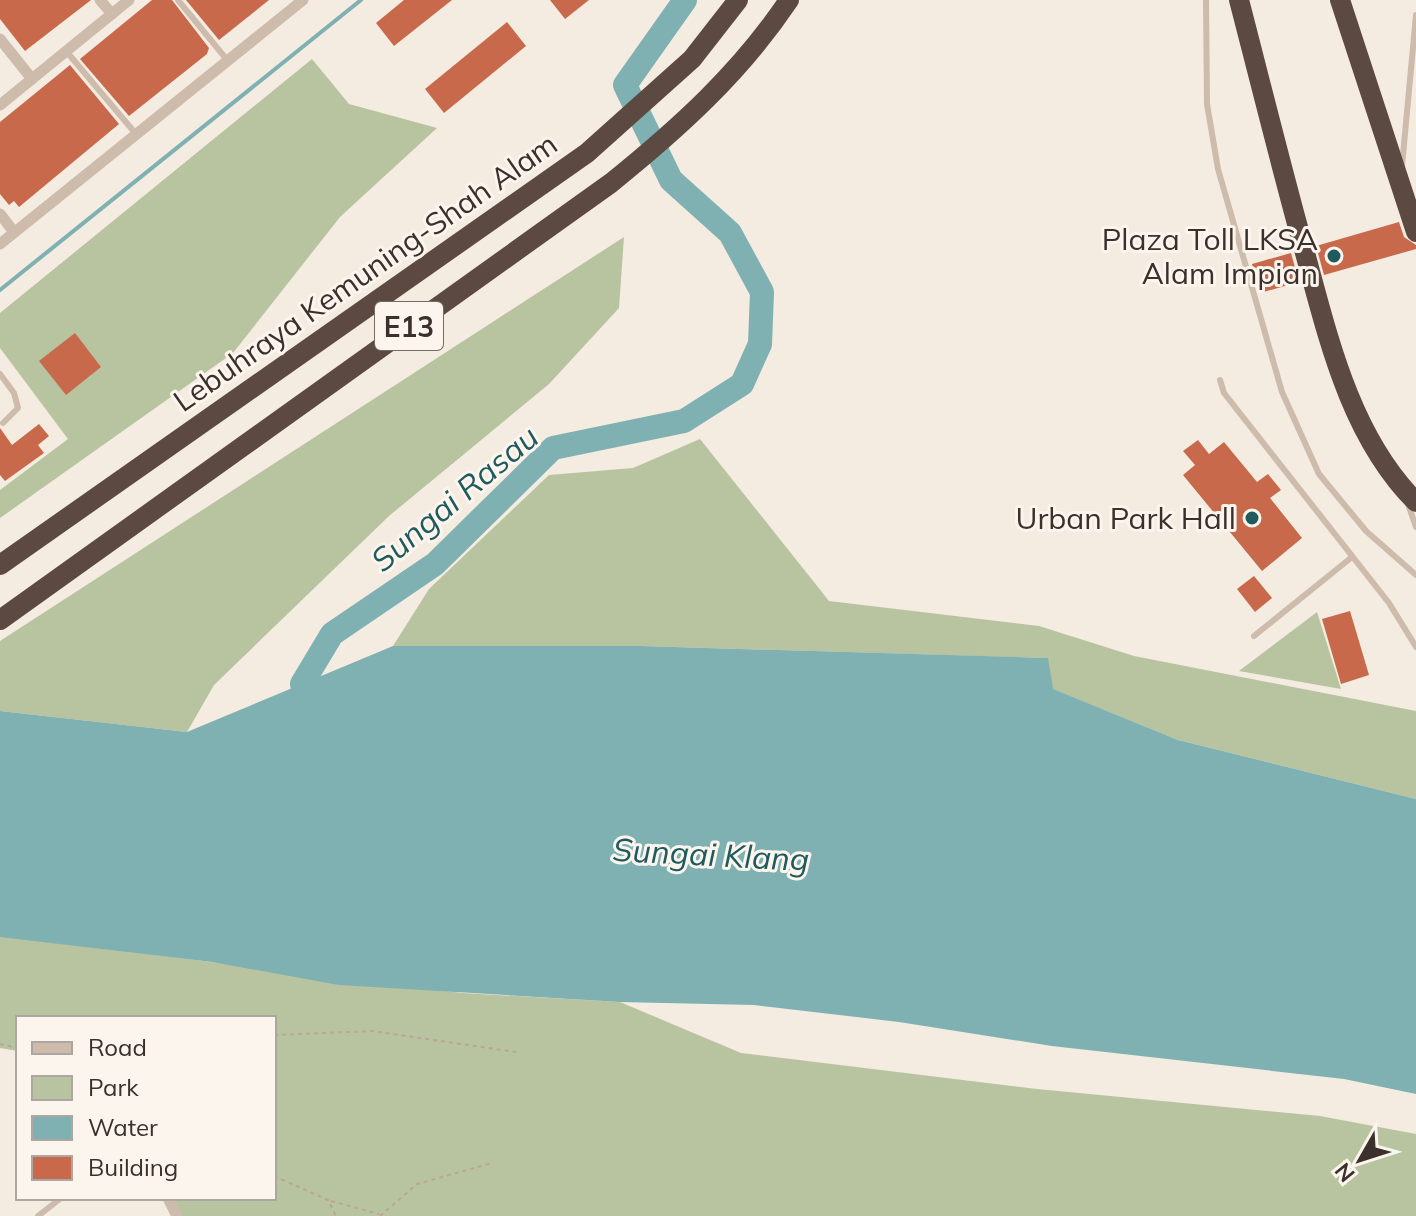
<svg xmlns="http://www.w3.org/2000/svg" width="1416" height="1216" font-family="Mulish,sans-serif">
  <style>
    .green { fill: #b8c4a0 }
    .water { fill: #7fb0b2 }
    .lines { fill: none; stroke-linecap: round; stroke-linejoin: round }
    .stream { stroke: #7fb0b2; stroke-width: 4 }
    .river { stroke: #7fb0b2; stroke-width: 24 }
    .building { fill: #c8694b }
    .path { stroke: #b9a596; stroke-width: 2; stroke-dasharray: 4 4; stroke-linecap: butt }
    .service { stroke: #cdbbac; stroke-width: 6 }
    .minor { stroke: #cdbbac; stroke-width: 11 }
    .motorway { stroke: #5c4a42; stroke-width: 20 }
    .poi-dot { fill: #1f5a5e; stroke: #fbf5ee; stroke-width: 3 }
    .labels { text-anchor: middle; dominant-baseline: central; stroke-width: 6; stroke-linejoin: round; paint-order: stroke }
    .shield { fill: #fbf5ee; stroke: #756b66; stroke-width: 2 }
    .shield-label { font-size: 28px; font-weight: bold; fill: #3b302b }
    .poi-label { font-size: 30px; fill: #3b302b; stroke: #fbf5ee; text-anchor: end }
    .street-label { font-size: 30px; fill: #3b302b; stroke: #fbf5ee }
    .water-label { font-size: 32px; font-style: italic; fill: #1f5a5e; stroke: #fbf5ee }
  </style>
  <rect width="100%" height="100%" fill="#f4ebe1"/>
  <!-- green -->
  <g class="green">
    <path d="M312,59L349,104L437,128L340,217L233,353L0,518V490L68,439L0,348V313Z"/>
    <path d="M624,237L619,308L549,384L389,516L214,685L187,732L0,711V641Z"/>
    <path d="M700,439L829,601L1039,626L1134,656L1416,711V799L1178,740L1052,689L1047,658L641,646H393L429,589L549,475L633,468Z"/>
    <path d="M1317,612L1341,689L1239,671Z"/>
    <path d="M0,936L462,993L620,1002L741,1053L1037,1089L1320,1116L1416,1134V1216H174L165,1198H274V1018H18V1051L0,1048Z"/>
  </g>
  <!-- water -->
  <path class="water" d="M393,646H641L1048,658L1053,689L1178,740L1416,799V1094L1344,1079L1052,1046L899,1022L754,1005L620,1002L339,985L212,962L0,937V711L187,732Z"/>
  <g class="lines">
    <!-- stream -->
    <path class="stream" d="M0,290L361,0"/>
    <!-- river -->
    <path class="river" d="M310,713L302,684L332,634L435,564L553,448L684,421L742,384L760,344L762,292L730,233L671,180L625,85L685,0"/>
  </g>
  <!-- building -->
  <g class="building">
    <path d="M0,0H91L25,51L0,19Z"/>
    <path d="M152,0H172L209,48L207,54L129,116L80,59Z"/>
    <path d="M186,0H269L219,40Z"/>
    <path d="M404,0H452L394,46L376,23Z"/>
    <path d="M550,0H589L565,19Z"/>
    <path d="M507,22L526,46L444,113L425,89Z"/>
    <path d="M70,65L119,124L19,207L14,201L9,205L0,194V122Z"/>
    <path d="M1399,222L1404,237L1416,245V249L1324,275L1316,246Z"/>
    <path d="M1291,253L1299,282L1260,293L1252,264Z"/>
    <path d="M75,333L101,367L66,395L39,361Z"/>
    <path d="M39,424L49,436L38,445L44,453L5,481L0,475V428L12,445Z"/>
    <path d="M1198,440L1209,454L1224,442L1257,482L1268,474L1281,490L1270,498L1302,538L1262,571L1183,475L1195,465L1183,451Z"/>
    <path d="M1254,576L1272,598L1255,612L1237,589Z"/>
    <path d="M1350,611L1369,675L1341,684L1322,619Z"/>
  </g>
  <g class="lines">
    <!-- path -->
    <g class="path">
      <path d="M274,1035L372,1031L516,1052"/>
      <path d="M0,1044L18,1048"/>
      <path d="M274,1176L328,1200L336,1216"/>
      <path d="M331,1201L379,1214"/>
      <path d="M380,1216L417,1184L492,1163"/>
    </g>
    <!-- service -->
    <g class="service">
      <path d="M178,0L228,61"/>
      <path d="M1206,0L1207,104L1218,169L1282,392L1319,474L1366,531L1416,575"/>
      <path d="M66,51L136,134"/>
      <path d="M1402,166L1416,15"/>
      <path d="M0,374L14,393L18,408L3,423"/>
      <path d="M1220,380L1224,393L1389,603L1416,647"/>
      <path d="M1408,504L1416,527"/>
      <path d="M1254,636L1352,557"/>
      <path d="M38,1216L61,1198"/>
    </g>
    <!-- minor -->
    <g class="minor">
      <path d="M100,0L112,14"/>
      <path d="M0,39L32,79"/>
      <path d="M0,105L129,0"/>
      <path d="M0,214L14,232"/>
      <path d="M0,244L303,0"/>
      <path d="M168,1198L177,1216"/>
    </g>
    <!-- motorway -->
    <g class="motorway">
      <path d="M1239,0C1260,81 1280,162 1302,242C1327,332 1348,434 1416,502"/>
      <path d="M1340,0L1416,232"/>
      <path d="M0,565L587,153L692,59L738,0"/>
      <path d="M0,620L611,183C679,128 740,73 789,0"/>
    </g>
  </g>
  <!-- markers -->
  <g class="poi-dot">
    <circle cx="1334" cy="256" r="8"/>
    <circle cx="1252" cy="518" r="8"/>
  </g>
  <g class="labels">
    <!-- shield labels -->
    <rect class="shield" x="375" y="302" width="68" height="48" rx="6"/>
    <g class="shield-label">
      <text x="409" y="326">E13</text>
    </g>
    <!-- poi labels -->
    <g class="poi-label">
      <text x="1318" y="239">Plaza Toll LKSA<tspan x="1318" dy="34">Alam Impian</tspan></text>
      <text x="1236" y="518">Urban Park Hall</text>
    </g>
    <!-- street labels -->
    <g class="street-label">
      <text transform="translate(365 272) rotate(-35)">Lebuhraya Kemuning-Shah Alam</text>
    </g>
    <!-- water labels -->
    <g class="water-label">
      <text transform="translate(454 498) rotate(-40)">Sungai Rasau</text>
      <text transform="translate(711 854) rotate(3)">Sungai Klang</text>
    </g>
  </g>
  <!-- legend -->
  <rect x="16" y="1016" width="260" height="184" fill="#fbf5ee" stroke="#aea6a0" stroke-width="2"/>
  <rect x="32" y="1042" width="40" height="12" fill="#cdbbac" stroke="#aea6a0" stroke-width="2"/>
  <text x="88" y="1056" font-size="24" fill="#3b302b">Road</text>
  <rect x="32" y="1076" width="40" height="24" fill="#b8c4a0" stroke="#aea6a0" stroke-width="2"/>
  <text x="88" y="1096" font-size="24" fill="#3b302b">Park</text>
  <rect x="32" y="1116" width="40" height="24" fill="#7fb0b2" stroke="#aea6a0" stroke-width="2"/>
  <text x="88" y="1136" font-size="24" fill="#3b302b">Water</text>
  <rect x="32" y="1156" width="40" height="24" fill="#c8694b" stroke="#aea6a0" stroke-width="2"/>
  <text x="88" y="1176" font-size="24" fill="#3b302b">Building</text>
  <!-- north arrow -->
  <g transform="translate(1360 1160) rotate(231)" stroke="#fbf5ee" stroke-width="6" paint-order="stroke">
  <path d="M0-6L14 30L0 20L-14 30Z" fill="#3b302b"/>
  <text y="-12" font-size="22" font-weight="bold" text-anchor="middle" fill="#3b302b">N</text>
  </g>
</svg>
